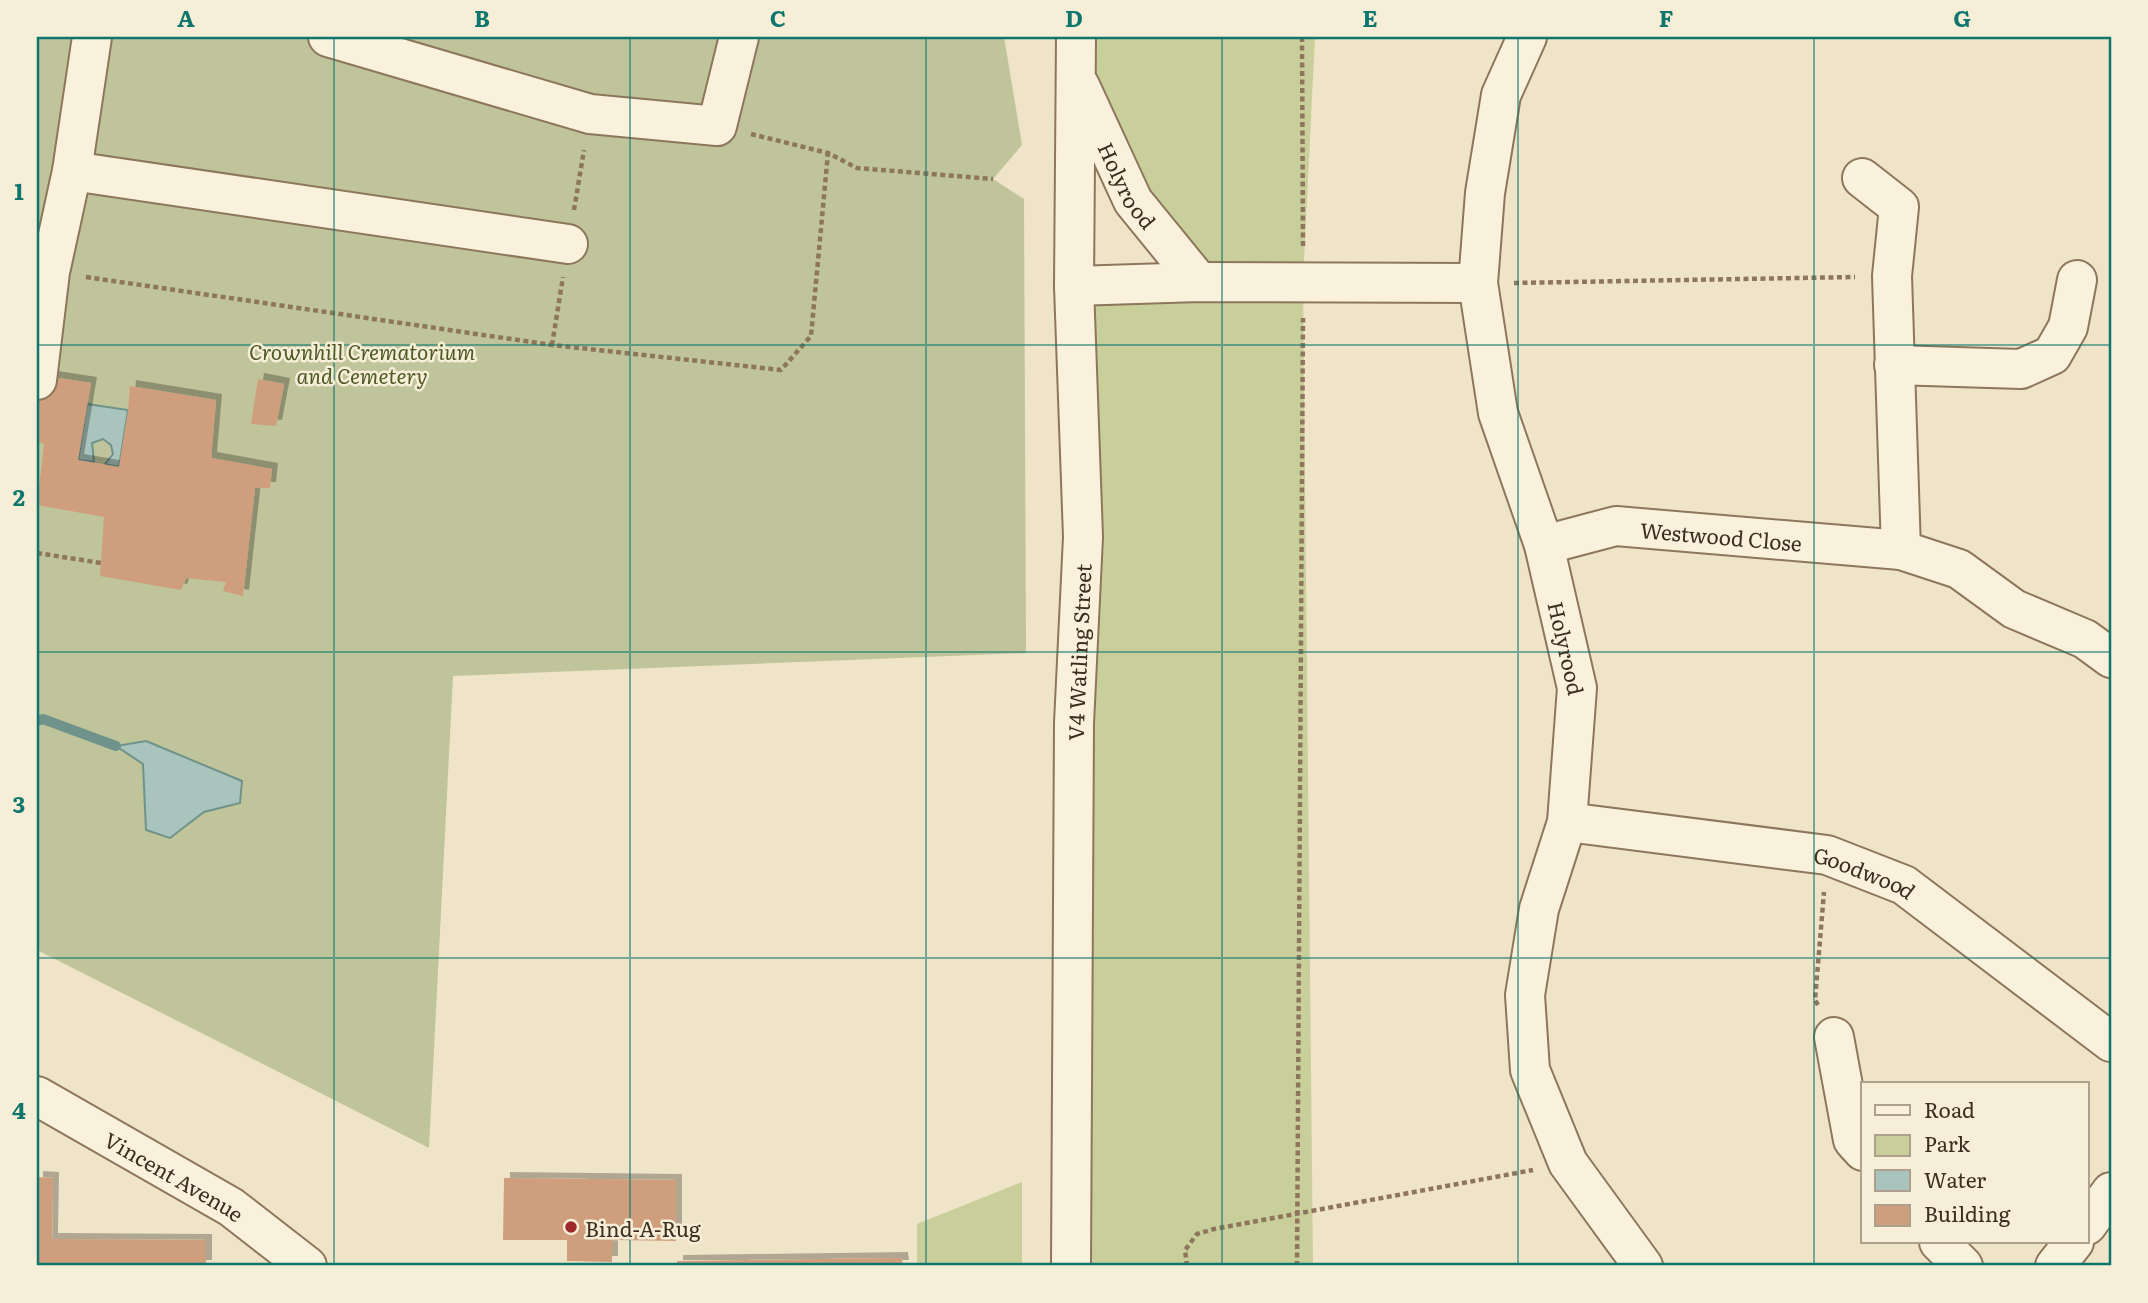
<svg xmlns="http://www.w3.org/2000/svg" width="2148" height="1303" font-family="Literata,serif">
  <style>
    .green { fill: #c9cf9b }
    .cemetery { fill: #bfc49a }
    .water { fill: #a9c4bc; stroke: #6f938a; stroke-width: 2 }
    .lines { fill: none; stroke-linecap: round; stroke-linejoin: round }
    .stream { stroke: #6f938a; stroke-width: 10 }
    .building { fill: #cf9f7d; filter: url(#shadow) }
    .minor-casing { stroke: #8d765c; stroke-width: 42 }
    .path { stroke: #8d765c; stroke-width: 4.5; stroke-dasharray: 5 3.5; stroke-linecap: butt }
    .minor { stroke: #faf1dc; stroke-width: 38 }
    .grid { fill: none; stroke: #0f766e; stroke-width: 2; stroke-opacity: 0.55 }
    .poi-dot { fill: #9e2a2b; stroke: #f7eed8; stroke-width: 2.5 }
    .labels { text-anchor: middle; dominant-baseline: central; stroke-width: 5; stroke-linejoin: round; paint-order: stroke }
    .street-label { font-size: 21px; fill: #3d2e20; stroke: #f7eed8 }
    .park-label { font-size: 21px; font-style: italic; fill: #4d5a26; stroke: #f7eed8 }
    .poi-label { font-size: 21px; fill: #3d2e20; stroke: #f7eed8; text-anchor: start }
    .neatline { fill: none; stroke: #0f766e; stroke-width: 2.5 }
    .grid-label { font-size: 23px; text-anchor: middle; font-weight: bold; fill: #0f766e }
  </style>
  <defs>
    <filter id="shadow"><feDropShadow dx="6" dy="-6" stdDeviation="0" flood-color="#0004"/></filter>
  </defs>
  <rect width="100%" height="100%" fill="#f0e4c8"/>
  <!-- green -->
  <g class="green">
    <path d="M1076,37H1315L1303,282L1313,1266H1077L1074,286L1198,282L1133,201Z"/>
    <path d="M1022,1182V1266H917V1224Z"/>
  </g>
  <!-- cemetery -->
  <path class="cemetery" d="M37,37H1004L1022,145L993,179L1024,199L1026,653L453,676L429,1148L37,950Z"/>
  <!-- water -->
  <g class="water">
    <path d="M87,404L128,410L119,467L105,464L113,454L111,445L103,439L92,443L94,462L78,460Z"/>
    <path d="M146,741L242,781L240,803L204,812L170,838L146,830L143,764L116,746Z"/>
  </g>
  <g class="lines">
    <!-- stream -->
    <path class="stream" d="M37,721L43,719L116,746"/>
  </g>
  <!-- building -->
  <g class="building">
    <path d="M52,377L91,383L78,460L119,467L128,410L130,386L216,400L211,458L272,469L270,488H255L243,596L223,591L226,582L186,578L181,590L100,576L104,517L37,505L44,444L37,442V390L52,393Z"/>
    <path d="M258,379L284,384L276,426L251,424Z"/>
    <path d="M37,1177L53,1178L52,1239L206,1240V1266H37Z"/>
    <path d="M504,1178L676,1180V1241L612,1240V1262L567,1261V1240H503Z"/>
    <path d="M902,1258L903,1266H677V1261Z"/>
  </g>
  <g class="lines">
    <!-- minor casing -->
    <g class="minor-casing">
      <g id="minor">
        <path d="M328,37L590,114L717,126L739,37"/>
        <path id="s1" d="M1527,37L1501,95L1485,193L1478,283L1498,413L1544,545L1577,688L1567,822L1539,909L1525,995L1530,1070L1568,1163L1643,1266"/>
        <path id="s2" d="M1080,86L1133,201L1199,282"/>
        <path d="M72,171L568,244"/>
        <path d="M1862,178L1899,207L1892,276L1901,550"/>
        <path d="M1074,286L1199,282L1478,283"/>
        <path d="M1894,365L2021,369L2052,355L2068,327L2077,280"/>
        <path d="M37,380L50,272L72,171L92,37"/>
        <path id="s3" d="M1544,545L1616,526L1901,550L1959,569L2014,609L2085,639L2111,658"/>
        <path id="s4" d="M1567,822L1827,855L1904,885L2111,1042"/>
        <path d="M1834,1037L1853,1140L1863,1151"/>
        <path id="s5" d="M37,1096L231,1207L307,1266"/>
        <path d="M2087,1225L2111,1192"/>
        <path d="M1939,1242L1963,1266"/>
        <path id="s6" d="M1071,1266L1074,723L1083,537L1074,286L1076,37"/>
        <path d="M2055,1266L2074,1242"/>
      </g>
    </g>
    <!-- path -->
    <g class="path">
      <path d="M1302,37L1303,246"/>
      <path d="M751,134L828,153L857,168L993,179"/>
      <path d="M574,210L584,150"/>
      <path d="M86,277L552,345L781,370L811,336L828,153"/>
      <path d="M1514,283L1855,277"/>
      <path d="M552,345L563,277"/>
      <path d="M37,553L101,563"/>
      <path d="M1818,1005L1815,1000L1824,892"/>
      <path d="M1187,1266L1185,1250L1197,1234L1214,1229L1533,1170"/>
      <path d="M1297,1266L1303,318"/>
    </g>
    <!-- minor -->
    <use href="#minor" class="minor"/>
  </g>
  <!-- grid -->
  <path class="grid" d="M334,37V1266M630,37V1266M926,37V1266M1222,37V1266M1518,37V1266M1814,37V1266M37,345H2111M37,652H2111M37,958H2111"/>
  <!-- markers -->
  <circle class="poi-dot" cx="571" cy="1227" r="7"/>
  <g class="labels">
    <!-- street labels -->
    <g class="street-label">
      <text stroke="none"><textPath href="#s2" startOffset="110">Holyrood</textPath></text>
      <text stroke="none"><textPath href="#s3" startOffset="180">Westwood Close</textPath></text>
      <text stroke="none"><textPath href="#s1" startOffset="630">Holyrood</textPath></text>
      <text stroke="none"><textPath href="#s6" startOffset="614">V4 Watling Street</textPath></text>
      <text stroke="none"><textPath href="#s4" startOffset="303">Goodwood</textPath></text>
      <text stroke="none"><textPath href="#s5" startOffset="159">Vincent Avenue</textPath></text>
    </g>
    <!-- park labels -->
    <g class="park-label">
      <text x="362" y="350">Crownhill Crematorium<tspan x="362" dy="24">and Cemetery</tspan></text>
    </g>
    <!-- poi labels -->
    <g class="poi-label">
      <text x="585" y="1227">Bind-A-Rug</text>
    </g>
  </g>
  <!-- border -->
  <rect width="2148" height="1303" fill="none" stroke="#f7eed8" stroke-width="77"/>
  <!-- legend -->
  <rect x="1861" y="1082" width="228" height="161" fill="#f7eed8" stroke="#ada18e" stroke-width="2"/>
  <rect x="1875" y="1105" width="35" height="10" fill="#faf1dc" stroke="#ada18e" stroke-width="2"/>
  <text x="1924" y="1118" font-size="21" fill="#3d2e20">Road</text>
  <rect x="1875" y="1135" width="35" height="21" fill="#c9cf9b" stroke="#ada18e" stroke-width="2"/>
  <text x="1924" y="1152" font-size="21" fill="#3d2e20">Park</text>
  <rect x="1875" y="1170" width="35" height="21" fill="#a9c4bc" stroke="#ada18e" stroke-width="2"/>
  <text x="1924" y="1188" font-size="21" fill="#3d2e20">Water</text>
  <rect x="1875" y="1205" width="35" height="21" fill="#cf9f7d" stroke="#ada18e" stroke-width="2"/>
  <text x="1924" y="1222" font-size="21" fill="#3d2e20">Building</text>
  <rect x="38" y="38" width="2072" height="1226" class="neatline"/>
  <g class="grid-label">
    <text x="186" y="27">A</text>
    <text x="482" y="27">B</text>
    <text x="778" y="27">C</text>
    <text x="1074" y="27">D</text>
    <text x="1370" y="27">E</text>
    <text x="1666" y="27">F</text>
    <text x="1962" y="27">G</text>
    <text x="19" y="200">1</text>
    <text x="19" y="506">2</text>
    <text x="19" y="813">3</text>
    <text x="19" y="1119">4</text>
  </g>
</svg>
